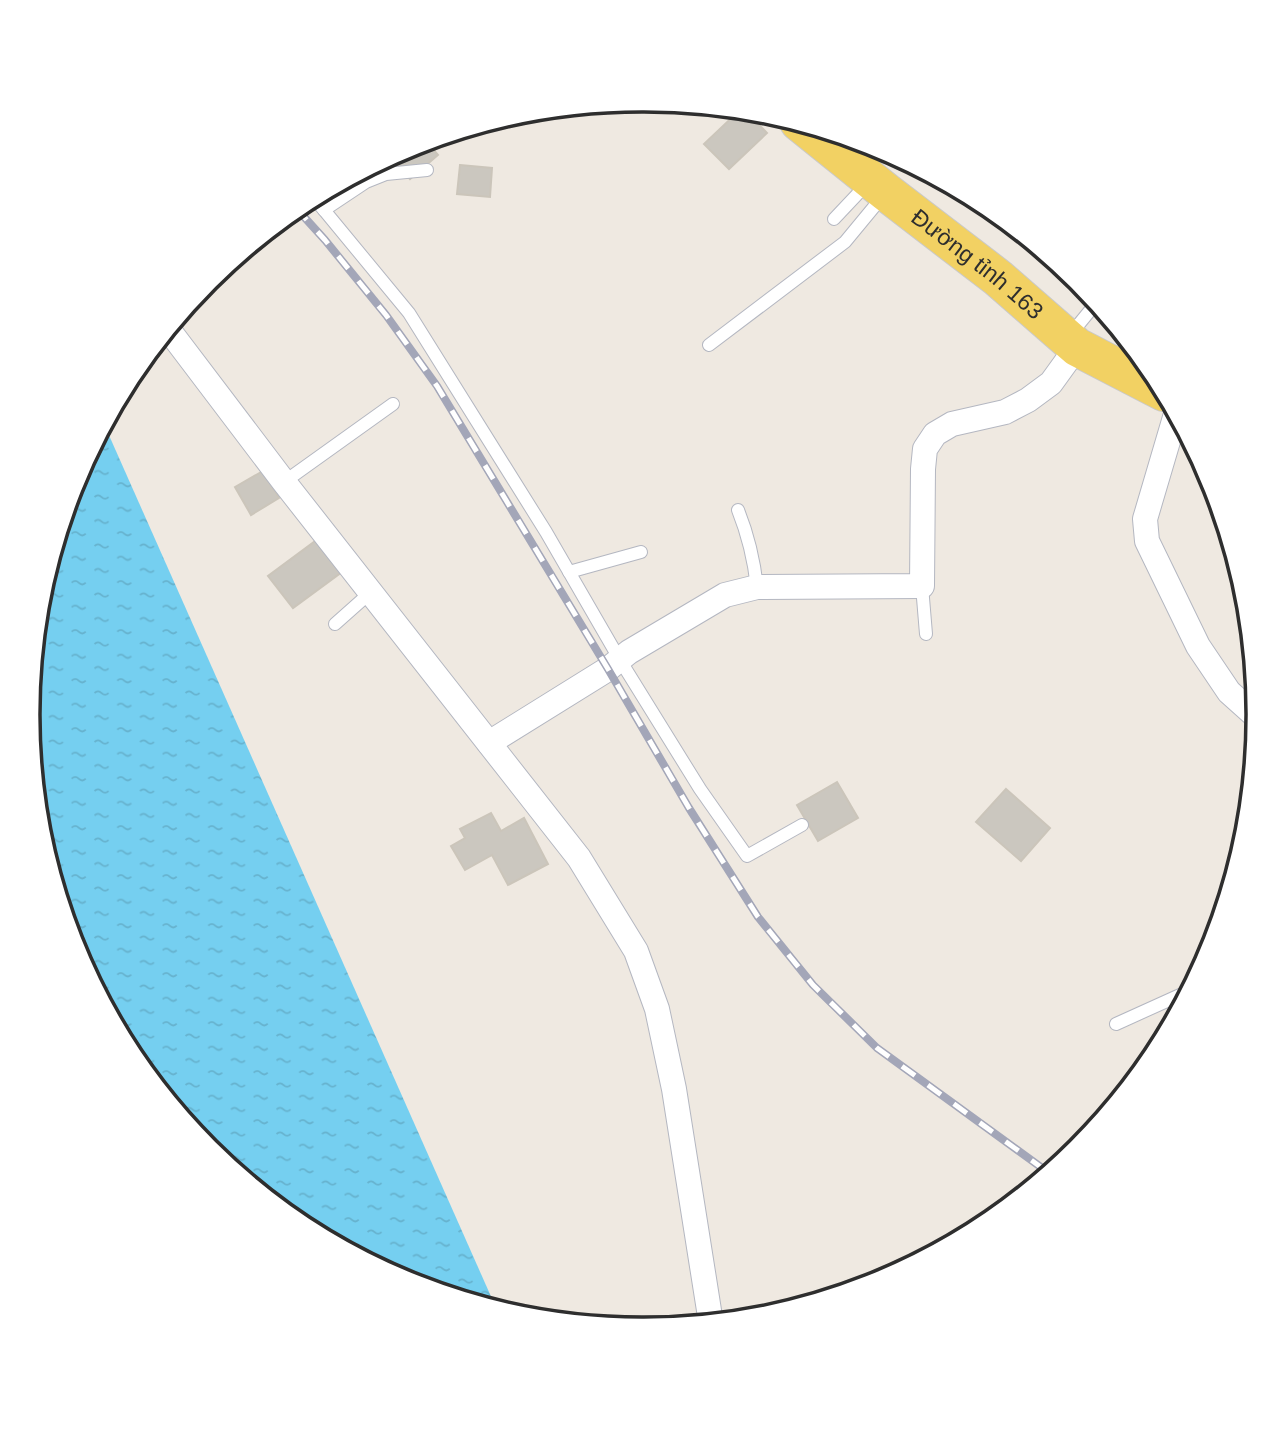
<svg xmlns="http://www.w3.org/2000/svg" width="1286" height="1429" font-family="Helvetica,sans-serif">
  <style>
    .water { fill: url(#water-ripples) }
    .building { fill: #cbc7bf; stroke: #cbc5ba; stroke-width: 2 }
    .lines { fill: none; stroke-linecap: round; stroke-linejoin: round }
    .service-casing { stroke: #b4b7c1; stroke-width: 14 }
    .minor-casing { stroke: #b4b7c1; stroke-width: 26 }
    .primary-casing { stroke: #c9c9c9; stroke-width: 40 }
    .service { stroke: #fff; stroke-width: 12 }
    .minor { stroke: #fff; stroke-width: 24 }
    .primary { stroke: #f2d163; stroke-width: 38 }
    .rail-casing { stroke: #a3a6b8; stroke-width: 8 }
    .rail { stroke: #fff; stroke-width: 5; stroke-dasharray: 16; stroke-linecap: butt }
    .labels { text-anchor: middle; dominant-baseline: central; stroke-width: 6; stroke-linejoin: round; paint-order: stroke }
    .street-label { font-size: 23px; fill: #2e2e2e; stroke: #fff }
    .rim { fill: none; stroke: #2e2e2e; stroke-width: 3.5 }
  </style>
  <defs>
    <pattern id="water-ripples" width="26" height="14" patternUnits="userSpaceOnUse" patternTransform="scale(1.75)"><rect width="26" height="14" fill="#75cff0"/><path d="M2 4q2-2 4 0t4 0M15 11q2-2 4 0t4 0" fill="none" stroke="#66b2ce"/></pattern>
  </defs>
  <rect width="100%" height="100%" fill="#efe9e1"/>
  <!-- water -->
  <path class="water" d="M104,424L497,1310L407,1283L301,1226L208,1149L131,1056L75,949L40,834L28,714L40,594L75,479Z"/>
  <!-- building -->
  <g class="building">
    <path d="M741,109H744L767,133L729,169L704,144Z"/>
    <path d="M426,141L438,155L410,179L390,156L408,146Z"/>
    <path d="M460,165L492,168L490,197L457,194Z"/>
    <path d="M263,471L279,498L251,515L235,487Z"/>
    <path d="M318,539L342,572L293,608L268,576Z"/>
    <path d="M837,782L858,818L818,841L797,805Z"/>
    <path d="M1006,789L1050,828L1021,861L976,822Z"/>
    <path d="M491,813L501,831L524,818L548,864L508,885L492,855L465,870L451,846L465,838L460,829Z"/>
  </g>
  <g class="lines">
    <!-- service casing -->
    <g class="service-casing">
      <g id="service">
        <path d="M864,169L880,147"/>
        <path d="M313,197L324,210L366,182L386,174L427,170"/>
        <path d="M324,210L409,313L546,532L620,660L700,789L747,856L802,825"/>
        <path d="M834,219L867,184"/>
        <path d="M1070,335L1097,302"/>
        <path d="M709,345L845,242L883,196"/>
        <path d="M284,482L393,404"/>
        <path d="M738,510C748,535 754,560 757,587"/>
        <path d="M569,572L641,552"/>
        <path d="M922,586L926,634"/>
        <path d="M335,624L371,592"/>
        <path d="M1116,1024L1189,991"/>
      </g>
    </g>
    <!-- minor casing -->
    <g class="minor-casing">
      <g id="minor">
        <path d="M168,329L284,482L579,858L636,951L657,1009L674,1089L711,1323"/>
        <path d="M1176,414L1145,519L1147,541L1198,646L1229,692L1258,718"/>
        <path d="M489,743L608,669L629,652L725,595L757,587L922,586L923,469L925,449L935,434L952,424L1005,412L1028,400L1051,383L1077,347"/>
      </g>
    </g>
    <!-- primary casing -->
    <g class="primary-casing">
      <g id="primary">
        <path id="s1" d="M799,122L886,192L998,278L1077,347L1164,392"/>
      </g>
    </g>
    <!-- service -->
    <use href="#service" class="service"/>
    <!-- minor -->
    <use href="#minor" class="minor"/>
    <!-- primary -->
    <use href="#primary" class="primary"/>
    <!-- rail casing -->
    <g class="rail-casing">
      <path id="rail" d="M296,208L325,240L386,315L437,386L608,669L689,808L758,917L813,985L877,1048L1049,1173"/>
    </g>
    <!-- rail -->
    <use href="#rail" class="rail"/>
  </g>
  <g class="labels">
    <!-- street labels -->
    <g class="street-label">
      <text stroke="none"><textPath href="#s1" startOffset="228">Đường tỉnh 163</textPath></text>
    </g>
  </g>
  <!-- crop -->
  <path d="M0 0H1286V1429H0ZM642 112H644A602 602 0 0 1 1246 714V715A602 602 0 0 1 644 1317H642A602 602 0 0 1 40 715V714A602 602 0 0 1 642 112Z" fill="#fff" fill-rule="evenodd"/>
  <path class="rim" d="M642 112H644A602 602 0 0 1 1246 714V715A602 602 0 0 1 644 1317H642A602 602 0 0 1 40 715V714A602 602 0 0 1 642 112Z"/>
</svg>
